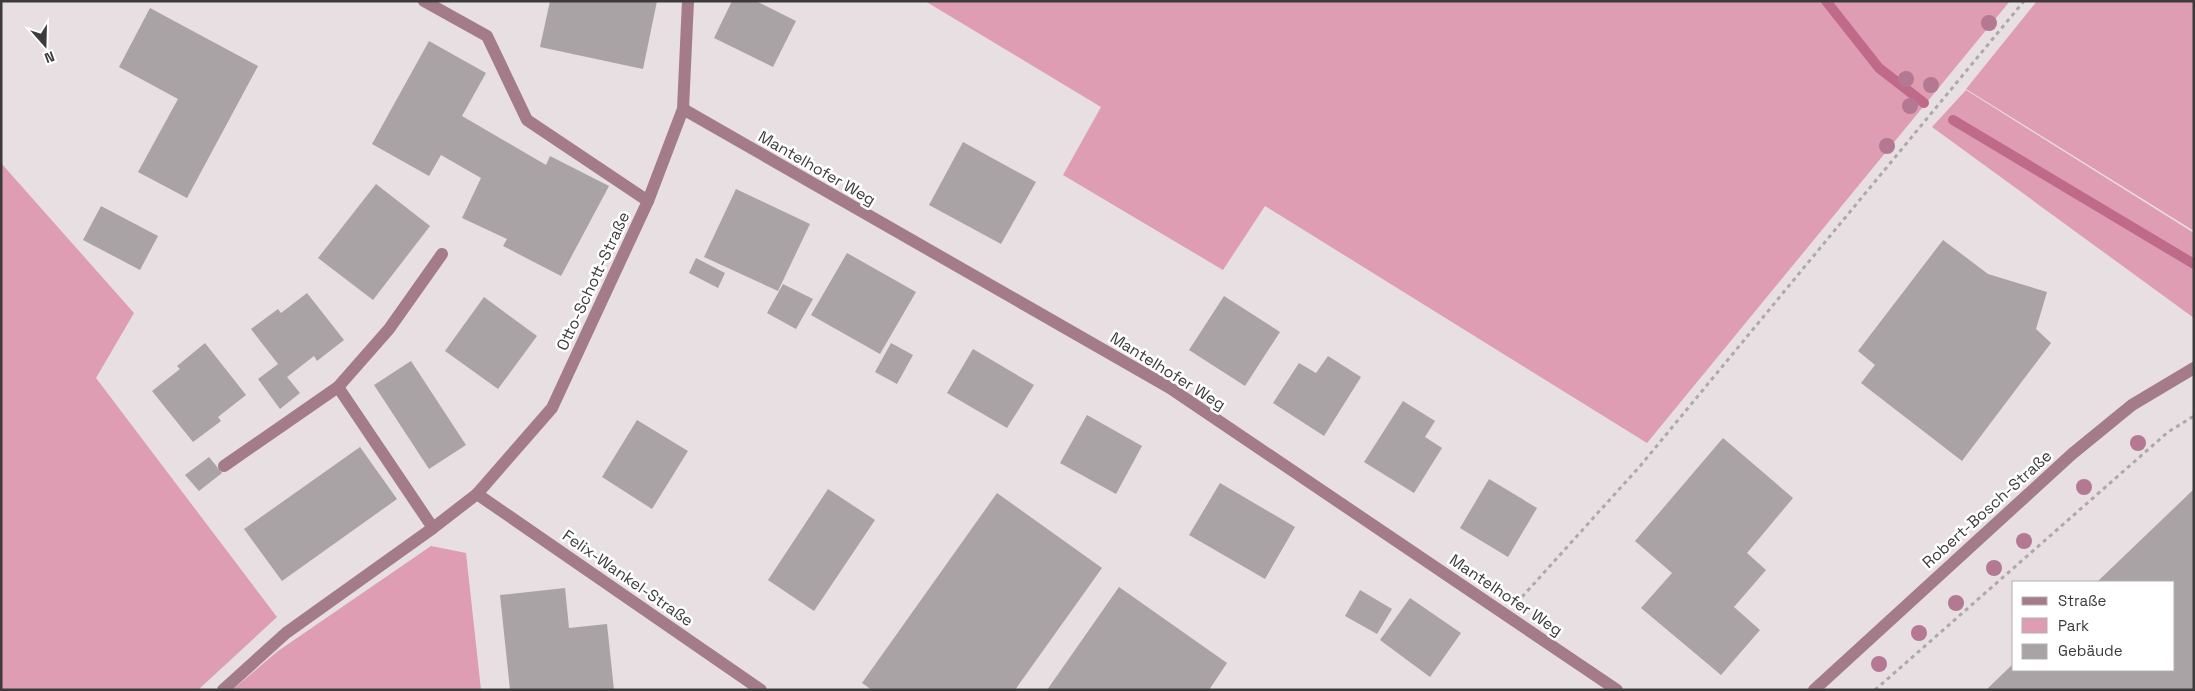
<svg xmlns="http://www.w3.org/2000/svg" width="2195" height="691" font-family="'Space Grotesk',sans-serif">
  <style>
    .green { fill: #de9db3 }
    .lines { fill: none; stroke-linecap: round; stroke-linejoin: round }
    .stream { stroke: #c06a8a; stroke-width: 10 }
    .building { fill: #aaa3a5 }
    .path { stroke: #aea8aa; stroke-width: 3; stroke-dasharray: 4 4; stroke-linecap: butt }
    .minor { stroke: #a47c89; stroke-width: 12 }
    .tree { fill: #b57893 }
    .labels { text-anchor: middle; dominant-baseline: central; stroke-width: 5; stroke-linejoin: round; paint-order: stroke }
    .street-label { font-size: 16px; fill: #3d3a3b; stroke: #fff }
  </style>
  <rect width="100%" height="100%" fill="#e7dfe2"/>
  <!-- green -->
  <g class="green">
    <path d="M925,1H2010L1647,443L1265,206L1223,270L1063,175L1101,107Z"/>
    <path d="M2037,1H2194V231L1966,89Z"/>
    <path d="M1966,90L2194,233V318L1932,127Z"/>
    <path d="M1,163L134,313L96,378L277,617L198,690H1Z"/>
    <path d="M431,546L466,553L481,690H232L278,651Z"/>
  </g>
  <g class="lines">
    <!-- stream -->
    <g class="stream">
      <path d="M1826,1L1879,68L1924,103"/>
      <path d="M1953,120L2194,264"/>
    </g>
  </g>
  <!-- building -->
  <g class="building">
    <path d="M550,1H657L643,69L540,47Z"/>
    <path d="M732,1H756L796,21L773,67L714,38Z"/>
    <path d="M150,8L258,66L187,198L138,172L178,99L119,67Z"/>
    <path d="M429,41L486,73L462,116L546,165L550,156L609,186L561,276L503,246L507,239L462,218L481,178L441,155L429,176L372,144Z"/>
    <path d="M963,142L1036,182L1001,244L929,205Z"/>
    <path d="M376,184L430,226L373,300L318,258Z"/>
    <path d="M736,189L810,224L778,291L704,257Z"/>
    <path d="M101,206L158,236L140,270L83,240Z"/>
    <path d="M1943,240L1988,274L2047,292L2036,329L2051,343L1962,461L1861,383L1875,365L1858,351Z"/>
    <path d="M847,253L916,292L880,354L811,315Z"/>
    <path d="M696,258L725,273L718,288L689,273Z"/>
    <path d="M783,284L813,299L796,329L767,313Z"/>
    <path d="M307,293L344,340L317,361L314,356L287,377L300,393L280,409L258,379L278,364L251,329L278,309L281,313Z"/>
    <path d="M1224,296L1280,332L1245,386L1189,350Z"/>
    <path d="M484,297L537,336L498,389L445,351Z"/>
    <path d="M205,343L246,395L218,417L221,421L193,442L152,391L180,369L177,366Z"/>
    <path d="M891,343L913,355L897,384L875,372Z"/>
    <path d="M973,349L1034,385L1007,428L947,393Z"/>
    <path d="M1328,356L1361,377L1324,436L1273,403L1299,363L1316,373Z"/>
    <path d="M411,361L466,445L429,469L374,385Z"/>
    <path d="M1403,401L1435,421L1425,437L1442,448L1414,493L1364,462Z"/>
    <path d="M1087,415L1142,446L1116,494L1060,463Z"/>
    <path d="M637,420L688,451L652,509L602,477Z"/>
    <path d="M1723,438L1793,498L1747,553L1766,570L1734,607L1760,630L1721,675L1641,608L1672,573L1635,541Z"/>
    <path d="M360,447L397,499L282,581L244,529Z"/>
    <path d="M209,457L222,473L199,491L185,475Z"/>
    <path d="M1489,479L1537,508L1508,557L1460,528Z"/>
    <path d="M1220,483L1295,527L1265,579L1189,535Z"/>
    <path d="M828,489L875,520L814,611L768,580Z"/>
    <path d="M2194,489V690H1986L2014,663V670H2174V582H2097Z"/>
    <path d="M997,493L1102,568L1015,690H872L862,683Z"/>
    <path d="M1119,587L1227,663L1209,690H1047Z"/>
    <path d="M565,588L569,628L607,624L614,690H510L500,595Z"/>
    <path d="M1360,590L1392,609L1377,634L1345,616Z"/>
    <path d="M1410,598L1461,633L1430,677L1380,640Z"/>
  </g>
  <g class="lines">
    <!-- path -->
    <g class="path">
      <path d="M1522,597L1641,465L2024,1"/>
      <path d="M1875,690L2168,432L2194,416"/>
    </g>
    <!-- minor -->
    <g class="minor">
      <path d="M424,1L487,36L527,120L648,201"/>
      <path d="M683,109L1170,388L1617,690"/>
      <path d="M338,387L433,528"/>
      <path d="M224,466L338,387L389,329L442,254"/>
      <path d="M477,494L761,690"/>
      <path d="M223,690L286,633L433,528L477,494L552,408L648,201L683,109L688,1"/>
      <path d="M1814,690L2072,454L2132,405L2194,368"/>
    </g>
  </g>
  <!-- trees -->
  <g class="tree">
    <circle cx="1989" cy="23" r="8"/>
    <circle cx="1906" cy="79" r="8"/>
    <circle cx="1931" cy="85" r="8"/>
    <circle cx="1910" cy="106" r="8"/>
    <circle cx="1887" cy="146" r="8"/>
    <circle cx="2138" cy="443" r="8"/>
    <circle cx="2084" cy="487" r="8"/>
    <circle cx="2024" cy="541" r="8"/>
    <circle cx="1994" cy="568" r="8"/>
    <circle cx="1956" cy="603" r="8"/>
    <circle cx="1919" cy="633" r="8"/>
    <circle cx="1879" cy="664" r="8"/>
  </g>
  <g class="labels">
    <!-- street labels -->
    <g class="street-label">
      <text transform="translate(817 168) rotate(30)">Mantelhofer Weg</text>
      <text transform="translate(593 281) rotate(-65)">Otto-Schott-Straße</text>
      <text transform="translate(1168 371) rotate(32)">Mantelhofer Weg</text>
      <text transform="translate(1987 509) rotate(-42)">Robert-Bosch-Straße</text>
      <text transform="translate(628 578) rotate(35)">Felix-Wankel-Straße</text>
      <text transform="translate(1506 595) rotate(34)">Mantelhofer Weg</text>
    </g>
  </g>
  <!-- border -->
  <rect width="2195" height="691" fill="none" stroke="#3d3a3b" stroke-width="5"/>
  <!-- legend -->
  <rect x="2012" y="581" width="162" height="90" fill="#ffffff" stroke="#b1b0b1"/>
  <rect x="2022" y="597" width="25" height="8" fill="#a47c89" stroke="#b1b0b1"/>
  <text x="2058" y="606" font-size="15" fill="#3d3a3b">Straße</text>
  <rect x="2022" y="618" width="25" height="15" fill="#de9db3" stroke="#b1b0b1"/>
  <text x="2058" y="631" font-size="15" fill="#3d3a3b">Park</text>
  <rect x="2022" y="644" width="25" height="15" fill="#aaa3a5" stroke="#b1b0b1"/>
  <text x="2058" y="656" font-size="15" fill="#3d3a3b">Gebäude</text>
  <!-- north arrow -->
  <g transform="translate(45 45) rotate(160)" stroke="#ffffff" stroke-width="4" paint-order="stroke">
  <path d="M0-4L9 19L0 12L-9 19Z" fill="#3d3a3b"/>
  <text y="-8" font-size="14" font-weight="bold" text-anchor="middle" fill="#3d3a3b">N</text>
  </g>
</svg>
